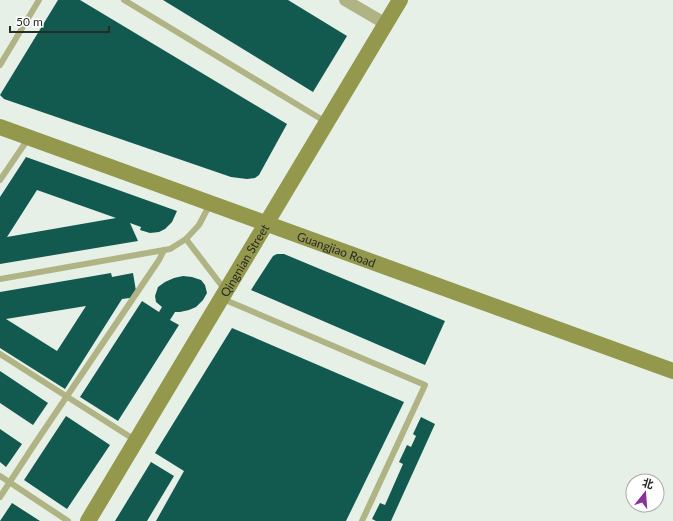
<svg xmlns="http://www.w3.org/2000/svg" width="673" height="521" font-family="Lato,'Noto Sans SC',sans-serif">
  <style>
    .building { fill: #12594f; fill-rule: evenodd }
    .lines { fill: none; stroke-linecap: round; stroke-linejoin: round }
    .lane { stroke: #b0b484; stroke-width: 6 }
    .street { stroke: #b0b484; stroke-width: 12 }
    .secondary { stroke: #93984c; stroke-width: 16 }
    .labels { text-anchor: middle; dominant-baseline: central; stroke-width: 4; stroke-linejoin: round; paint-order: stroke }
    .street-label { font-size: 12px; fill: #272a27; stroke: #fff }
  </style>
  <rect width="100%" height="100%" fill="#e7f0e7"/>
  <!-- building -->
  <g class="building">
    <path d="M58,0H80L287,124L259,175L255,178L247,179L231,177L4,99L0,95Z"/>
    <path d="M163,0H288L347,36L313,92Z"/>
    <path d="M26,157L177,211L172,222L165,229L159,232L150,233L140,230L141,227L130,223L138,241L0,264V197ZM37,190L116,218L7,237Z"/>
    <path d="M277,254H284L445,321L425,365L251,290L273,256Z"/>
    <path d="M111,273L112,277L133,273L137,297L122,299L65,389L0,348V292ZM86,306L57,351L6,319Z"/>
    <path d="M183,276L192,277L201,280L205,285L207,293L203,300L196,307L189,310L180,312H175L170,320L179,325L118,421L80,397L142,301L159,312L162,307L156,302L155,296L158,287L165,282L174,278Z"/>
    <path d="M232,328L404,402L346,521H156L184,471L155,453Z"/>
    <path d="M0,371L48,403L33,425L0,403Z"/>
    <path d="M66,416L110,445L67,509L24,480Z"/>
    <path d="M421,417L435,424L391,521H376L372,519L380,503L385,505L403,464L399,462L407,445L411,447L416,436L413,434Z"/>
    <path d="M0,429L22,444L6,467L0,462Z"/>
    <path d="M151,462L174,476L147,521H115Z"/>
    <path d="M12,503L40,521H0Z"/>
  </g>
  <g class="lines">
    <!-- lane -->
    <g class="lane">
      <path d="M124,0L326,122"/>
      <path d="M0,65L39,0"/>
      <path d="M0,180L28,139"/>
      <path d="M186,239L225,290"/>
      <path d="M0,279L170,249L186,239L199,225L210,204"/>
      <path d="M223,299L425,385L362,521"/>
      <path d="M0,354L135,440"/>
      <path d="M0,476L68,521"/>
      <path d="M0,497L34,445L159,260L164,250"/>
    </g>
    <!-- street -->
    <path class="street" d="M345,0L386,24"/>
    <!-- secondary -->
    <g class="secondary">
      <path id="s1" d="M0,127L673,371"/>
      <path id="s2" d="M88,521L400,0"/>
    </g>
  </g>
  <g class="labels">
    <!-- street labels -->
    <g class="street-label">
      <text stroke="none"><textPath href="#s1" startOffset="358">Guangjiao Road</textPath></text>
      <text stroke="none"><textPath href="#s2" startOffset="304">Qingnian Street</textPath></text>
    </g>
  </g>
  <!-- north arrow -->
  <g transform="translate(645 493) rotate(17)"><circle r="19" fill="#ffffff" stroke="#a9aaa9"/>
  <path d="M0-3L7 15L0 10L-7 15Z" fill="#89309c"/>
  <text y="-6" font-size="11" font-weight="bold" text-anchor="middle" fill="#272a27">北</text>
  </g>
  <!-- scale -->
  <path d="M10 26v6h99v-6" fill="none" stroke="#272a27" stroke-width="2"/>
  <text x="16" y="26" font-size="12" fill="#272a27" stroke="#ffffff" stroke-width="3" paint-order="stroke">50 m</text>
</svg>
